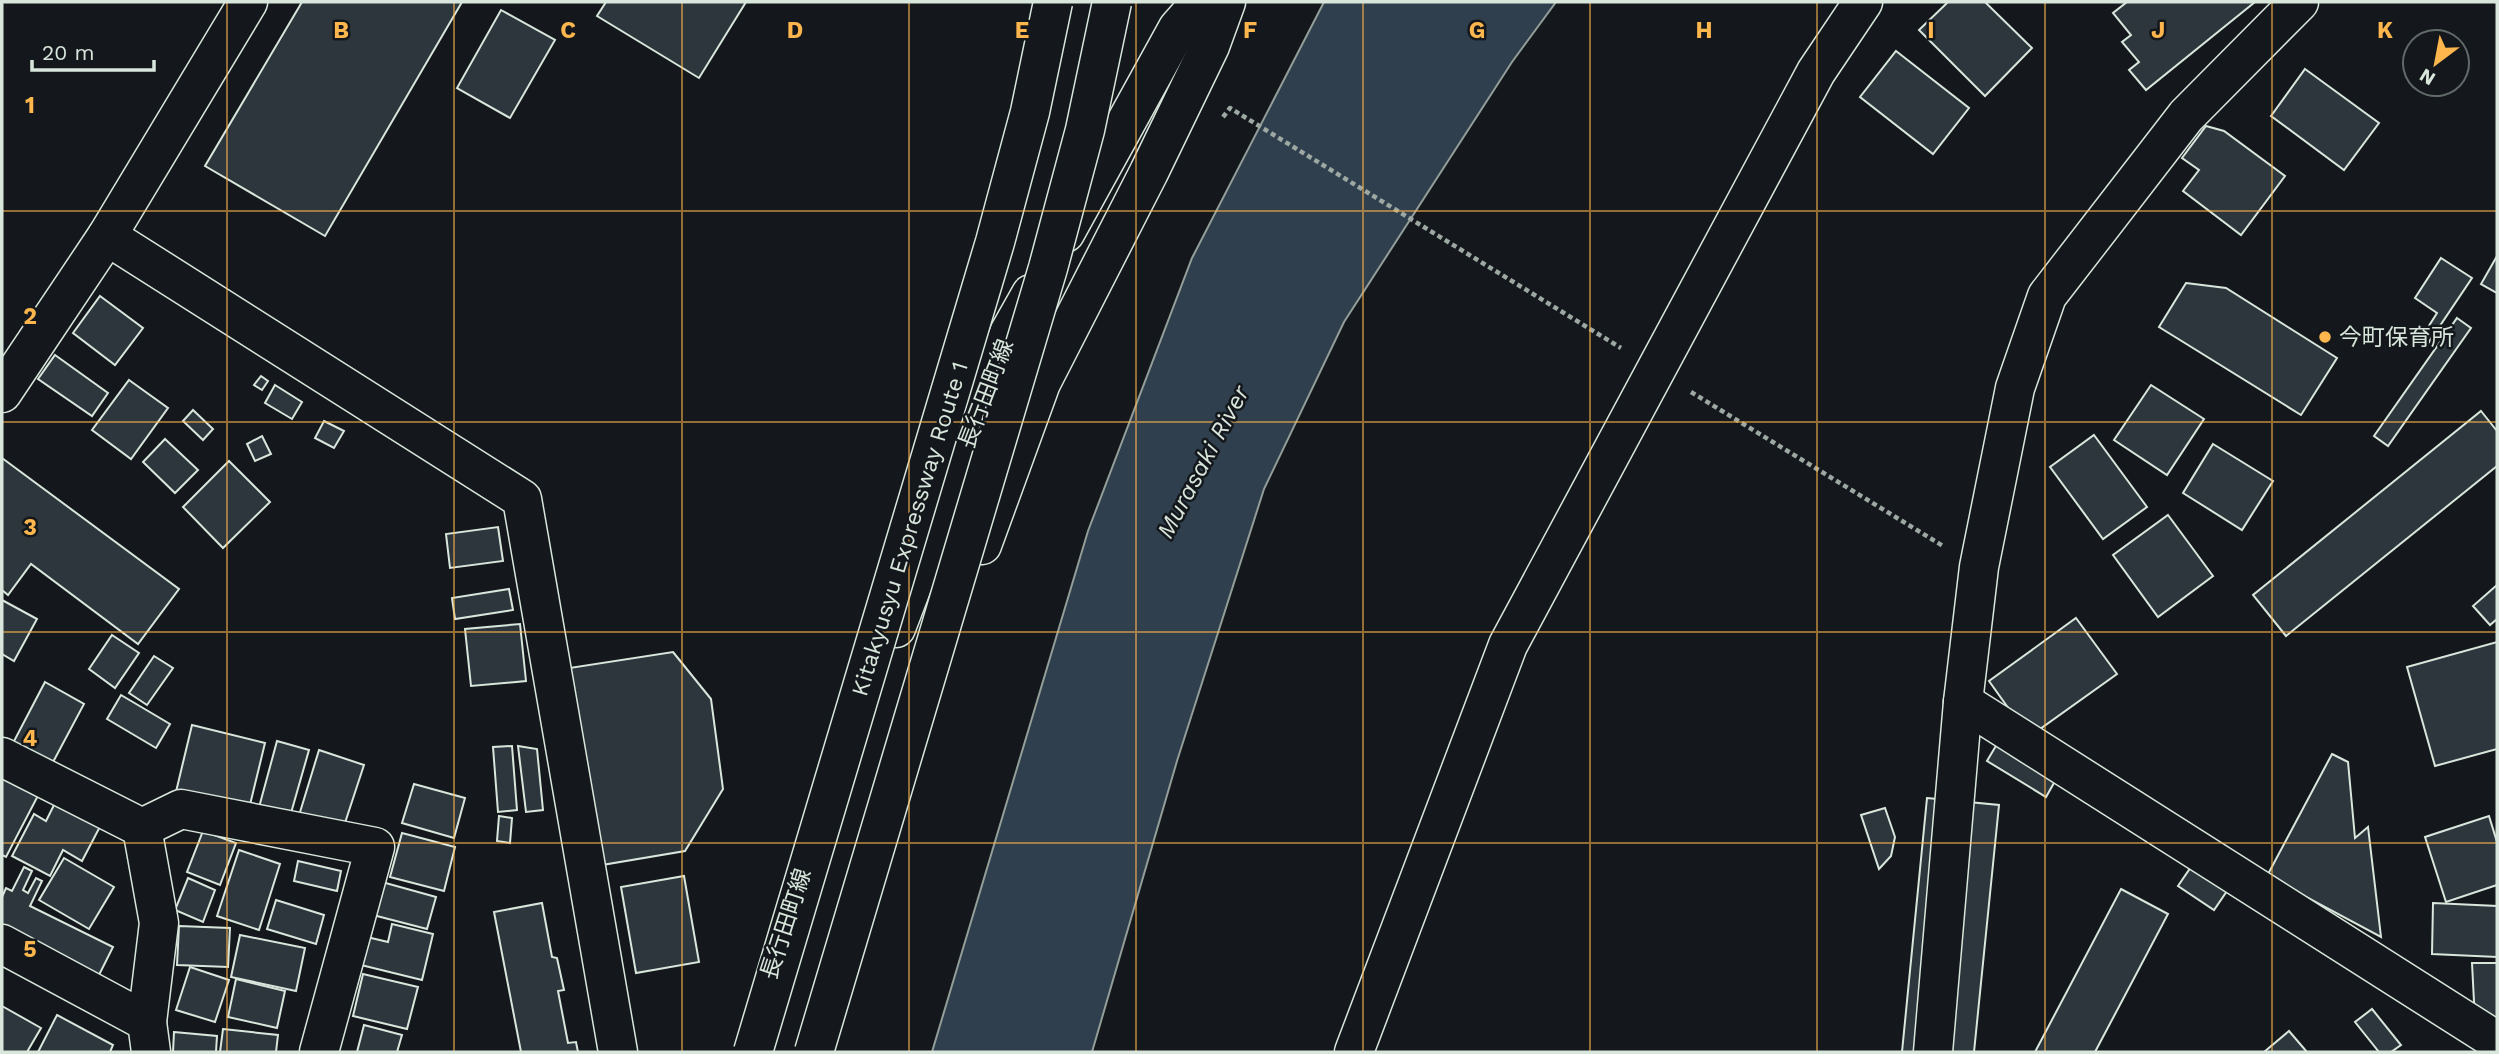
<svg xmlns="http://www.w3.org/2000/svg" width="2499" height="1054" font-family="'Work Sans','Noto Sans JP',sans-serif">
  <style>
    .water { fill: #2f3f4d; stroke: #939e99; stroke-width: 2 }
    .building { fill: #2c363c; stroke: #d8e6dc; stroke-width: 2 }
    .lines { fill: none; stroke-linecap: round; stroke-linejoin: round }
    .minor-casing { stroke: #d8e6dc; stroke-width: 41 }
    .major-casing { stroke: #d8e6dc; stroke-width: 41 }
    .path { stroke: #9da8a2; stroke-width: 4.5; stroke-dasharray: 5 3.5; stroke-linecap: butt }
    .minor { stroke: #14181c; stroke-width: 38 }
    .major { stroke: #14181c; stroke-width: 38 }
    .highway-bridge-casing { stroke: #d8e6dc; stroke-width: 41; stroke-linecap: butt }
    .highway-bridge { stroke: #14181c; stroke-width: 38 }
    .grid { fill: none; stroke: #ffb74d; stroke-width: 2; stroke-opacity: 0.55 }
    .poi-dot { fill: #ffb74d; stroke: #14181c; stroke-width: 2.5 }
    .labels { text-anchor: middle; dominant-baseline: central; stroke-width: 5; stroke-linejoin: round; paint-order: stroke }
    .poi-label { font-size: 23px; fill: #d8e6dc; stroke: #14181c; text-anchor: start }
    .street-label { font-size: 23px; fill: #d8e6dc; stroke: #14181c }
    .water-label { font-size: 24px; font-style: italic; fill: #d8e6dc; stroke: #14181c }
    .grid-label { font-size: 23px; text-anchor: middle; font-weight: bold; fill: #ffb74d; stroke: #14181c; stroke-width: 5; stroke-linejoin: round; paint-order: stroke }
  </style>
  <rect width="100%" height="100%" fill="#14181c"/>
  <!-- water -->
  <path class="water" d="M1324,2H1556L1512,62L1344,322L1264,489L1177,761L1092,1052H932L1088,531L1192,258Z"/>
  <!-- building -->
  <g class="building">
    <path d="M302,2H462L325,236L205,166Z"/>
    <path d="M606,2H746L699,78L597,16Z"/>
    <path d="M1948,2H1985L2032,48L1985,96L1919,30Z"/>
    <path d="M2127,2H2255L2146,90L2129,70L2139,62L2122,42L2131,35L2113,13Z"/>
    <path d="M501,10L555,40L510,118L457,88Z"/>
    <path d="M1896,51L1969,108L1933,154L1860,97Z"/>
    <path d="M2305,69L2379,123L2344,170L2271,116Z"/>
    <path d="M2206,126L2224,131L2285,176L2241,235L2183,191L2199,170L2182,158Z"/>
    <path d="M2497,256V293L2481,284Z"/>
    <path d="M2441,258L2472,278L2427,345L2420,340L2437,313L2415,298Z"/>
    <path d="M2186,283L2226,288L2337,358L2301,415L2159,327Z"/>
    <path d="M100,296L143,328L115,365L73,333Z"/>
    <path d="M2457,318L2471,328L2388,446L2374,436Z"/>
    <path d="M55,355L108,393L92,416L38,379Z"/>
    <path d="M261,376L268,381L262,390L254,385Z"/>
    <path d="M129,380L168,408L131,459L92,430Z"/>
    <path d="M275,385L302,402L292,419L265,403Z"/>
    <path d="M2151,385L2204,419L2167,475L2114,440Z"/>
    <path d="M193,410L213,429L203,440L183,421Z"/>
    <path d="M2481,411L2497,431V466L2286,636L2253,595Z"/>
    <path d="M324,421L344,431L334,448L315,438Z"/>
    <path d="M2094,435L2147,507L2103,539L2050,467Z"/>
    <path d="M262,436L271,454L255,461L247,444Z"/>
    <path d="M165,439L198,470L175,493L143,462Z"/>
    <path d="M2213,444L2273,481L2242,530L2183,493Z"/>
    <path d="M2,458L179,589L138,644L31,564L8,595L2,590Z"/>
    <path d="M229,461L270,502L223,548L183,507Z"/>
    <path d="M2168,515L2213,576L2158,617L2113,555Z"/>
    <path d="M498,527L503,561L450,568L446,534Z"/>
    <path d="M2497,585V619L2490,625L2473,606Z"/>
    <path d="M509,589L513,610L455,619L452,598Z"/>
    <path d="M2,600L37,619L14,661L2,654Z"/>
    <path d="M2076,618L2117,674L2029,737L1989,681Z"/>
    <path d="M520,624L526,681L471,686L465,629Z"/>
    <path d="M112,635L139,653L115,688L89,669Z"/>
    <path d="M2497,642V749L2435,766L2407,667Z"/>
    <path d="M673,652L711,699L723,789L685,851L596,866L563,669Z"/>
    <path d="M154,656L173,668L147,705L129,693Z"/>
    <path d="M45,682L84,704L52,764L13,743Z"/>
    <path d="M121,695L170,724L156,748L107,719Z"/>
    <path d="M192,725L265,743L248,813L175,796Z"/>
    <path d="M2000,739L2059,774L2046,797L1987,761Z"/>
    <path d="M277,741L309,750L289,820L258,811Z"/>
    <path d="M512,746L517,810L498,812L493,747Z"/>
    <path d="M518,746L537,749L543,810L526,812Z"/>
    <path d="M319,750L364,765L341,835L297,822Z"/>
    <path d="M2332,754L2348,762L2355,838L2368,827L2381,937L2267,876Z"/>
    <path d="M2,767L42,788L6,857L2,855Z"/>
    <path d="M414,784L465,798L454,838L402,823Z"/>
    <path d="M59,795L104,819L82,861L63,850L50,876L12,856L34,814L46,821Z"/>
    <path d="M1927,798L1999,805L1974,1052H1902Z"/>
    <path d="M1885,808L1895,837L1891,856L1879,869L1861,815Z"/>
    <path d="M499,816L512,818L510,843L497,841Z"/>
    <path d="M2489,816L2497,842V885L2446,902L2425,837Z"/>
    <path d="M203,831L236,843L220,885L187,872Z"/>
    <path d="M402,833L455,847L444,891L390,877Z"/>
    <path d="M239,850L280,864L259,930L217,916Z"/>
    <path d="M64,858L114,887L89,929L39,900Z"/>
    <path d="M298,861L341,871L337,891L294,881Z"/>
    <path d="M24,867L32,871L23,890L28,893L36,878L42,881L30,906L113,947L96,981L2,935V897L6,888L12,891Z"/>
    <path d="M2191,867L2227,891L2214,910L2178,886Z"/>
    <path d="M684,876L699,962L636,973L621,887Z"/>
    <path d="M188,878L215,890L203,922L175,910Z"/>
    <path d="M382,882L436,897L427,929L373,915Z"/>
    <path d="M2121,889L2168,914L2095,1052H2035Z"/>
    <path d="M276,900L324,915L316,944L267,929Z"/>
    <path d="M542,903L552,957L557,958L564,990L558,991L568,1043L576,1042L578,1052H521L494,912Z"/>
    <path d="M2433,903L2497,906V957L2432,954Z"/>
    <path d="M392,924L433,934L422,980L361,965L367,937L388,942Z"/>
    <path d="M179,926L230,928L228,967L177,965Z"/>
    <path d="M240,935L305,948L296,991L231,977Z"/>
    <path d="M2472,963H2497V1020L2475,1021Z"/>
    <path d="M190,967L229,980L215,1022L176,1010Z"/>
    <path d="M363,974L418,987L407,1029L353,1016Z"/>
    <path d="M236,979L285,991L277,1028L228,1017Z"/>
    <path d="M2,1006L41,1028L27,1052H2Z"/>
    <path d="M2372,1009L2401,1045L2391,1052H2379L2355,1022Z"/>
    <path d="M57,1015L113,1045L110,1052H38Z"/>
    <path d="M364,1025L402,1035L397,1052H357Z"/>
    <path d="M223,1029L278,1035L276,1052H220Z"/>
    <path d="M2289,1031L2307,1052H2264Z"/>
    <path d="M174,1032L217,1036L216,1052H173Z"/>
  </g>
  <g class="lines">
    <!-- minor casing -->
    <g class="minor-casing">
      <g id="minor">
        <path d="M107,236L522,499L618,1052"/>
        <path d="M2,393L107,236L248,2"/>
        <path d="M1963,702L2497,1041"/>
        <path d="M2,757L142,828L159,923L147,1022"/>
        <path d="M142,828L181,809L375,847L319,1052"/>
        <path d="M2,944L147,1022L151,1052"/>
        <path d="M1354,1052L1508,645L1816,72L1863,2"/>
        <path d="M1933,1052L1963,702L1979,567L2015,388L2047,296L2186,116L2299,2"/>
      </g>
    </g>
    <!-- major casing -->
    <g class="major-casing">
      <g id="major">
        <path d="M1065,233L1178,28L1201,2"/>
        <path d="M982,545L1041,383L1149,172L1210,46L1226,2"/>
        <path d="M896,628L1009,333L1031,294"/>
      </g>
    </g>
    <!-- path -->
    <g class="path">
      <path d="M1223,117L1230,108L1621,348"/>
      <path d="M1691,392L1943,546"/>
    </g>
    <!-- minor -->
    <use href="#minor" class="minor"/>
    <!-- major -->
    <use href="#major" class="major"/>
    <!-- highway-bridge casing -->
    <g class="highway-bridge-casing">
      <g id="highway-bridge">
        <path d="M753,1052L995,242L1030,112L1053,2"/>
        <path d="M814,1052L1048,268L1085,130L1112,2"/>
      </g>
    </g>
    <!-- highway-bridge -->
    <use href="#highway-bridge" class="highway-bridge"/>
  </g>
  <!-- grid -->
  <path class="grid" d="M227,2V1052M454,2V1052M682,2V1052M909,2V1052M1136,2V1052M1363,2V1052M1590,2V1052M1817,2V1052M2045,2V1052M2272,2V1052M2,211H2497M2,422H2497M2,632H2497M2,843H2497"/>
  <!-- markers -->
  <circle class="poi-dot" cx="2325" cy="337" r="7"/>
  <g class="labels">
    <!-- poi labels -->
    <g class="poi-label">
      <text x="2339" y="337">今町保育所</text>
    </g>
    <!-- street labels -->
    <g class="street-label">
      <text transform="translate(986 394) rotate(-69)">長行田町線</text>
      <text transform="translate(910 529) rotate(-73)">Kitakyusyu Expressway Route 1</text>
      <text transform="translate(786 924) rotate(-72)">長行田町線</text>
    </g>
    <!-- water labels -->
    <g class="water-label">
      <text transform="translate(1203 462) rotate(-62)">Murasaki River</text>
    </g>
  </g>
  <g class="grid-label">
    <text x="341" y="38">B</text>
    <text x="568" y="38">C</text>
    <text x="795" y="38">D</text>
    <text x="1022" y="38">E</text>
    <text x="1250" y="38">F</text>
    <text x="1477" y="38">G</text>
    <text x="1704" y="38">H</text>
    <text x="1931" y="38">I</text>
    <text x="2158" y="38">J</text>
    <text x="2385" y="38">K</text>
    <text x="30" y="113">1</text>
    <text x="30" y="324">2</text>
    <text x="30" y="535">3</text>
    <text x="30" y="746">4</text>
    <text x="30" y="957">5</text>
  </g>
  <!-- border -->
  <rect width="2499" height="1054" fill="none" stroke="#d8e6dc" stroke-width="7"/>
  <!-- north arrow -->
  <g transform="translate(2436 63) rotate(212)"><circle r="33" fill="#14181c" stroke="#626a69" stroke-width="2"/>
  <path d="M0-5L12 26L0 18L-12 26Z" fill="#ffb74d"/>
  <text y="-10" font-size="19" font-weight="bold" text-anchor="middle" fill="#d8e6dc">N</text>
  </g>
  <!-- scale -->
  <path d="M32 60v10h122v-10" fill="none" stroke="#d8e6dc" stroke-width="3.5"/>
  <text x="42" y="60" font-size="21" fill="#d8e6dc" stroke="#14181c" stroke-width="5" paint-order="stroke">20 m</text>
</svg>
